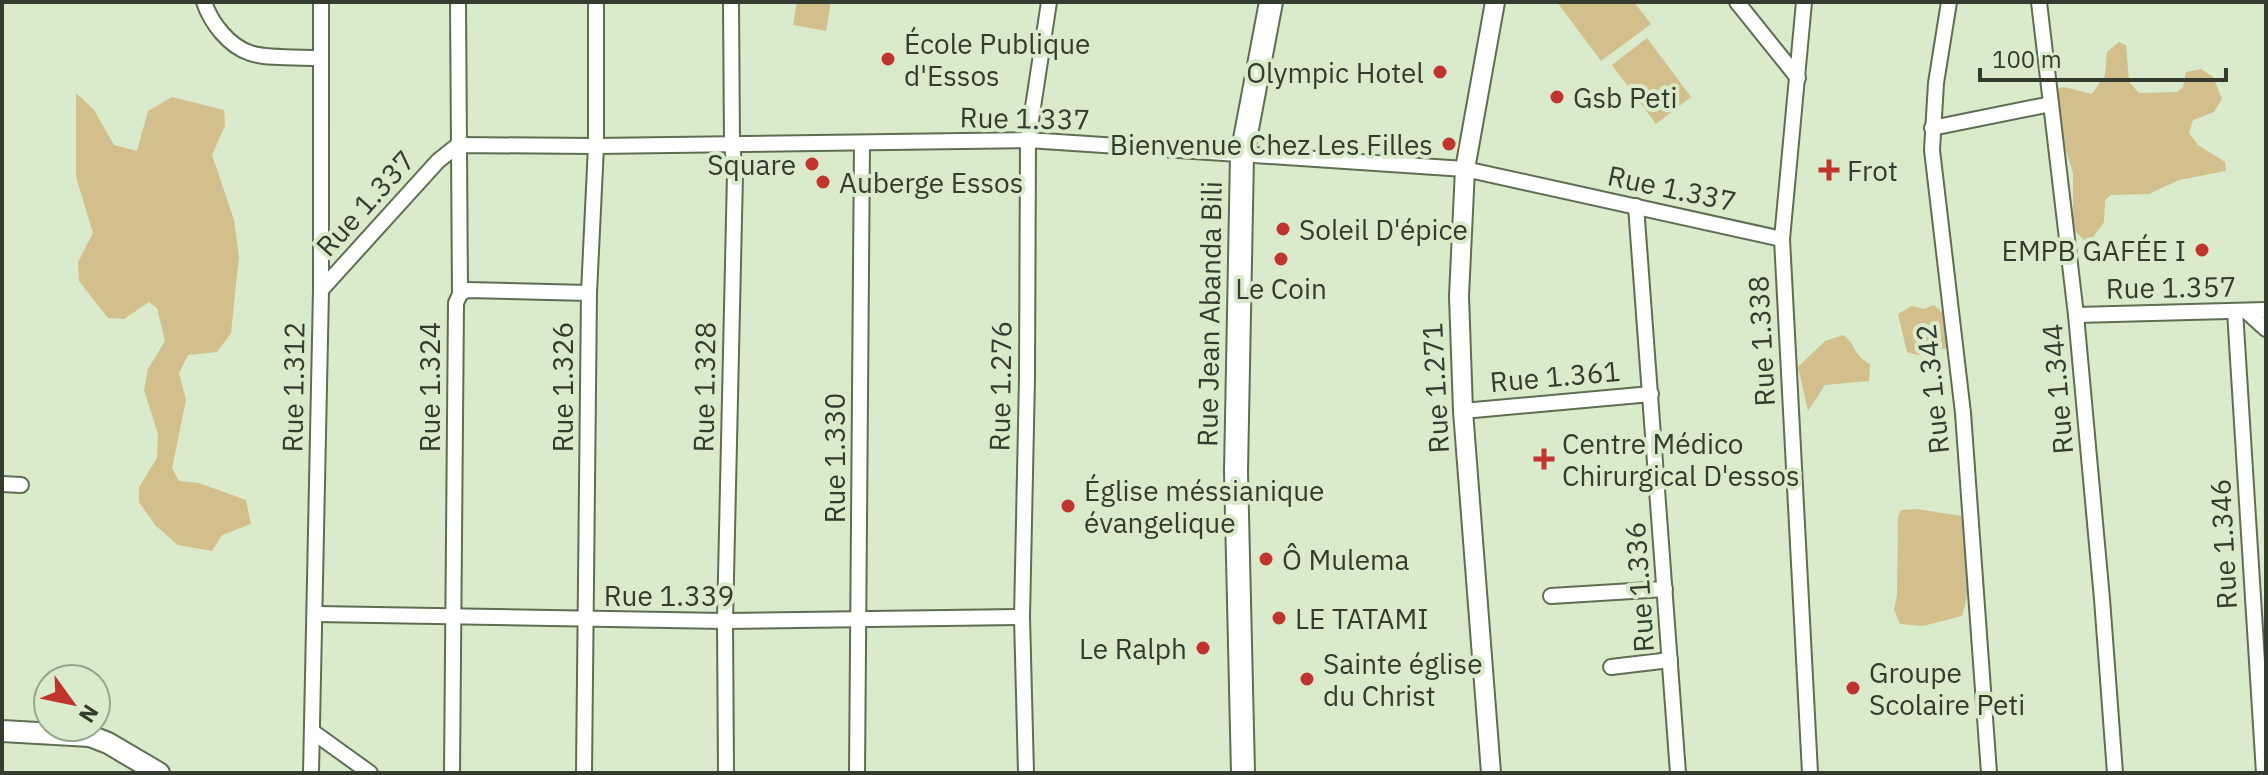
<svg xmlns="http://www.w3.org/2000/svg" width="2268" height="775" font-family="'IBM Plex Sans',sans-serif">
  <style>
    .green { fill: #d2bf8c }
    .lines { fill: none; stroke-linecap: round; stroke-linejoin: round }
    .minor-casing { stroke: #5e6e53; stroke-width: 18 }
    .tertiary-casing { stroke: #5e6e53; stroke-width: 22 }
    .secondary-casing { stroke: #5e6e53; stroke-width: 24 }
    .primary-casing { stroke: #5e6e53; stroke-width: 26 }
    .minor { stroke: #fff; stroke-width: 14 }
    .tertiary { stroke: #fff; stroke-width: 18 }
    .secondary { stroke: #fff; stroke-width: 20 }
    .primary { stroke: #fff; stroke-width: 22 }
    .poi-dot { fill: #c1332d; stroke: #d9ebcb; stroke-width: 3 }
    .labels { text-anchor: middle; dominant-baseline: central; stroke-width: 8; stroke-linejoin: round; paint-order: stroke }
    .poi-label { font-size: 28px; fill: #343b2f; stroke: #d9ebcb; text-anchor: start }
    .street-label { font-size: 28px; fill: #343b2f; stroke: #d9ebcb }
  </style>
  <rect width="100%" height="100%" fill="#d9ebcb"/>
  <!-- green -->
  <g class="green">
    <path d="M797,2H831L826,31L793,25Z"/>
    <path d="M1557,2H1634L1651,24L1601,61Z"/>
    <path d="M1647,38L1691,97L1656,124L1612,65Z"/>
    <path d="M2119,42L2126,45L2129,82L2139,93L2177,92L2183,87L2186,72L2201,69L2213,77L2222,99L2214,112L2193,120L2189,133L2198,145L2225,162L2226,171L2179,180L2149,194L2111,195L2105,200L2104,222L2091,240H2084L2073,229V173L2051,104L2056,89L2064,87L2092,94L2105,75L2107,52Z"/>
    <path d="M76,93L94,110L114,145L137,151L148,111L172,97L224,110L225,126L212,155L234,220L239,256L231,333L217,352L188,355L179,373L186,400L172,468L179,481L199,483L246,500L251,524L222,535L212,551L178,545L155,525L139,502V487L157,458L158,434L144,390L148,369L165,341L157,308L149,302L124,319L108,318L79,281L78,262L93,233L76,177Z"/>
    <path d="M1934,305L1945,315L1947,348L1917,355L1907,352L1898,314L1912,306L1924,309Z"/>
    <path d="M1843,335C1857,344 1851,354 1870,364L1869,381L1825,385L1808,411L1798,367L1825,341Z"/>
    <path d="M1916,509L1962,516C1971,550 1973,582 1962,616L1923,626L1900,624L1894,610L1897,595L1898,517L1901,510Z"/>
  </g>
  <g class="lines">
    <!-- minor casing -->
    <g class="minor-casing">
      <g id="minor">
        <path d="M204,2C211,23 229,46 250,53C266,59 303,57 321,58"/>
        <path d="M1737,2L1798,78"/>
        <path d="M1804,2L1782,239L1810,773"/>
        <path d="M1949,2L1936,83L1932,150L1963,413L1989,773"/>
        <path d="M2039,2L2076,315L2102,599L2115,773"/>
        <path d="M1932,128L2051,104"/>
        <path d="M1636,206L1678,773"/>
        <path d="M321,290L438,161L458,145L596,146L1028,140L1465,169L1782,239"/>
        <path d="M460,294L467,290L589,293"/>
        <path d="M2235,311L2264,773"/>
        <path d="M2246,311L2266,329"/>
        <path d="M2076,315L2266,310"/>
        <path d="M1463,411L1651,394"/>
        <path d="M2,484L21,485"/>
        <path d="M1551,596L1665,589"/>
        <path d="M316,614L725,621L1022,617"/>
        <path d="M1611,667L1670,660"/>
        <path d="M313,732L370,773"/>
        <path d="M311,773L321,290V2"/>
        <path d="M452,773L456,303L460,294L458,2"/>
        <path d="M584,773L589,293L596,146V2"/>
        <path d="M726,773L725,621L735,174L732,143L731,2"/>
        <path d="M857,773L862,143"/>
        <path d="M1026,773L1022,617L1027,377L1028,140L1049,2"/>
      </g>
    </g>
    <!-- tertiary casing -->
    <g class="tertiary-casing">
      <path id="tertiary" d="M1491,773L1463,411L1459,296L1465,169L1495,2"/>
    </g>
    <!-- secondary casing -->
    <g class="secondary-casing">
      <path id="secondary" d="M2,731L90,736L108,743L159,773"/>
    </g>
    <!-- primary casing -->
    <g class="primary-casing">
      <path id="primary" d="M1243,773L1236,472L1242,155L1271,2"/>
    </g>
    <!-- minor -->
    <use href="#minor" class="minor"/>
    <!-- tertiary -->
    <use href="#tertiary" class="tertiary"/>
    <!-- secondary -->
    <use href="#secondary" class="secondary"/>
    <!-- primary -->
    <use href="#primary" class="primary"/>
  </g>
  <!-- markers -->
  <g class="poi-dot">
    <circle cx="888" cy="59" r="8"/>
    <circle cx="1440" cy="72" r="8"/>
    <circle cx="1557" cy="97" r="8"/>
    <circle cx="1449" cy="144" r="8"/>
    <circle cx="812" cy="164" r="8"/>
    <path d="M1825 158h8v8h8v8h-8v8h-8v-8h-8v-8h8z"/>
    <circle cx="823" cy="182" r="8"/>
    <circle cx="1283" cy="229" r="8"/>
    <circle cx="2202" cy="250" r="8"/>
    <circle cx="1281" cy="259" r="8"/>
    <path d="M1540 447h8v8h8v8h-8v8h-8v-8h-8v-8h8z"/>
    <circle cx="1068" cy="506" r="8"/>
    <circle cx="1266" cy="559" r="8"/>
    <circle cx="1279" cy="618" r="8"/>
    <circle cx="1203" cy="648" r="8"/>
    <circle cx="1307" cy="679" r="8"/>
    <circle cx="1853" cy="688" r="8"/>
  </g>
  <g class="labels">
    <!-- poi labels -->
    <g class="poi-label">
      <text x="904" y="43">École Publique<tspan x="904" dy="32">d'Essos</tspan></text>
      <text x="1424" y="72" text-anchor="end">Olympic Hotel</text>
      <text x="1573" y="97">Gsb Peti</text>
      <text x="1433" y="144" text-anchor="end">Bienvenue Chez Les Filles</text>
      <text x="796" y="164" text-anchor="end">Square</text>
      <text x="1847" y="170">Frot</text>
      <text x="839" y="182">Auberge Essos</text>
      <text x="1299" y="229">Soleil D'épice</text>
      <text x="2186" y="250" text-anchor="end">EMPB GAFÉE I</text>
      <text x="1281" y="288" text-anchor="middle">Le Coin</text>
      <text x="1562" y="443">Centre Médico<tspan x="1562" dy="32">Chirurgical D'essos</tspan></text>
      <text x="1084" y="490">Église méssianique<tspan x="1084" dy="32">évangelique</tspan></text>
      <text x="1282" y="559">Ô Mulema</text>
      <text x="1295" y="618">LE TATAMI</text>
      <text x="1187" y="648" text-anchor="end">Le Ralph</text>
      <text x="1323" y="663">Sainte église<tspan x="1323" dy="32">du Christ</tspan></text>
      <text x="1869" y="672">Groupe<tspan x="1869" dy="32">Scolaire Peti</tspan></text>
    </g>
    <!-- street labels -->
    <g class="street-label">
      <text transform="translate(1025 118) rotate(1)">Rue 1.337</text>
      <text transform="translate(1672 188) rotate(12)">Rue 1.337</text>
      <text transform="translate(365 203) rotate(-48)">Rue 1.337</text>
      <text transform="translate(2171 287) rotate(-1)">Rue 1.357</text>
      <text transform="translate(1209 314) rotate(-89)">Rue Jean Abanda Bili</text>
      <text transform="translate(1761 341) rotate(-93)">Rue 1.338</text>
      <text transform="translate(1555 376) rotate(-5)">Rue 1.361</text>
      <text transform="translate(1000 386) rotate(-89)">Rue 1.276</text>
      <text transform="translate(293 387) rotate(-89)">Rue 1.312</text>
      <text transform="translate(429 387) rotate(-90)">Rue 1.324</text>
      <text transform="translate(562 387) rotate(-90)">Rue 1.326</text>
      <text transform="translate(704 387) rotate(-89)">Rue 1.328</text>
      <text transform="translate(1435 388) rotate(-93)">Rue 1.271</text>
      <text transform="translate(1932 389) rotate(-96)">Rue 1.342</text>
      <text transform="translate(2057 389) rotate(-95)">Rue 1.344</text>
      <text transform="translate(834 458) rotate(-90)">Rue 1.330</text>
      <text transform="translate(2223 544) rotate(-93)">Rue 1.346</text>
      <text transform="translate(1639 587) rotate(-94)">Rue 1.336</text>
      <text x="669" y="595">Rue 1.339</text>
    </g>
  </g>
  <!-- border -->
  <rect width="2268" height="775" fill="none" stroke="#343b2f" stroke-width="8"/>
  <!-- north arrow -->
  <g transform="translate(72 703) rotate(123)"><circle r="38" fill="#d9ebcb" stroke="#97a58d" stroke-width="2"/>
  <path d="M0-6L14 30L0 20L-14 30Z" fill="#c1332d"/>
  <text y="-12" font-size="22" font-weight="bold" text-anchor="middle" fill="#343b2f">N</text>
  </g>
  <!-- scale -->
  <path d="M1980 68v12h246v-12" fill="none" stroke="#343b2f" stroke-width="4"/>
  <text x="1992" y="68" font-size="24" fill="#343b2f" stroke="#d9ebcb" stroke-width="6" paint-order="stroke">100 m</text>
</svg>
